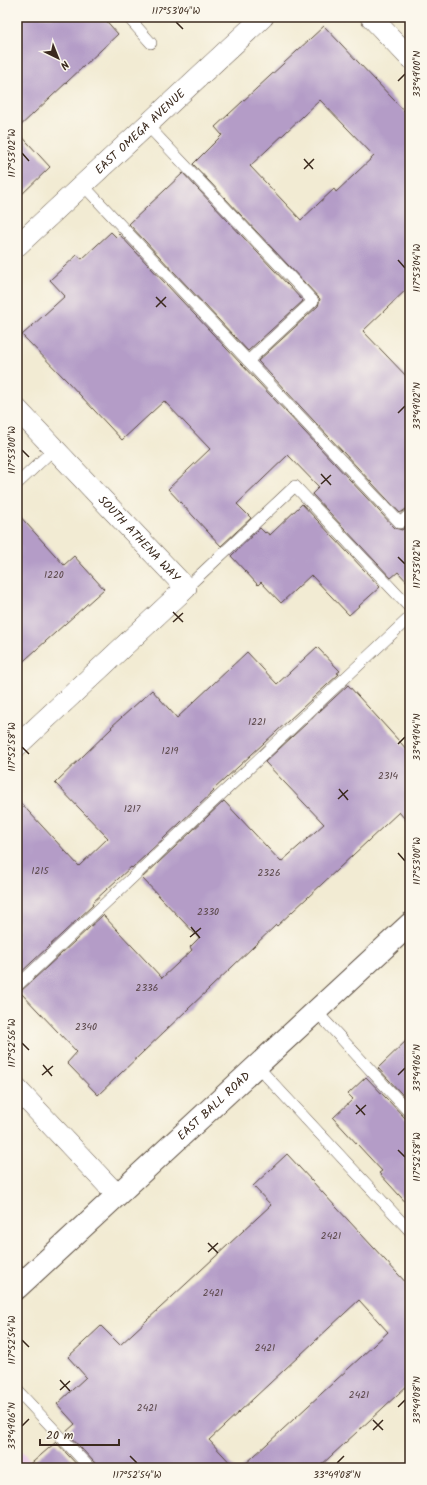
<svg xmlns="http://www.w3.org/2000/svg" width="427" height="1485" font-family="Kalam,sans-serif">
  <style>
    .built { fill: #edd1e9 }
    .building { fill: #b49cc7; fill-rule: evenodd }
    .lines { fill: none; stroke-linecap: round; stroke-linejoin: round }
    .lane-casing { stroke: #564739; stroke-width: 12 }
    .street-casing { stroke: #564739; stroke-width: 22 }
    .primary-casing { stroke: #564739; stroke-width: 24 }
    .lane { stroke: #fff; stroke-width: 11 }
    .street { stroke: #fff; stroke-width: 21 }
    .primary { stroke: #fff; stroke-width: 22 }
    .ticks { fill: none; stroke: #3b2a1e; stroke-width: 1.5 }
    .labels { text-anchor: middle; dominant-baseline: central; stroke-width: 3; stroke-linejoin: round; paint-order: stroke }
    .number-label { font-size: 10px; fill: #594648 }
    .street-label { font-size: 12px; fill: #3b2a1e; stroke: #fbf7ec }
    .neatline { fill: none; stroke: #3b2a1e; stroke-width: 1.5 }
    .ticks-label { font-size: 10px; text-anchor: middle; fill: #3b2a1e }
  </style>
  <rect width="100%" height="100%" fill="#fbf7ec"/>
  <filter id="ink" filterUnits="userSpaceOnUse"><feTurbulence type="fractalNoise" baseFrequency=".025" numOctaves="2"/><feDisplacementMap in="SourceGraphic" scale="8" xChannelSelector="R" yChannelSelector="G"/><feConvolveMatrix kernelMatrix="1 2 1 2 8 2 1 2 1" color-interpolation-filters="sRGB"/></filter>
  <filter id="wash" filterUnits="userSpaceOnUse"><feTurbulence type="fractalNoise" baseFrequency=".012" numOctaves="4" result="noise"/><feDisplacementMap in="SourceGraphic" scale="16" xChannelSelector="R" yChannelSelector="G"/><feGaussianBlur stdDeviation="0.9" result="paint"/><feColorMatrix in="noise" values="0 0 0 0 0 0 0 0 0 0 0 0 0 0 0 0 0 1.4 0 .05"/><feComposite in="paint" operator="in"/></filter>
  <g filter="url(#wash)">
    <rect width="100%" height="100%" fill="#f2ebd3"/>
    <!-- built -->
    <path class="built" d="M17,1446L38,1468H17Z"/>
    <g id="blocks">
      <!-- building -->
      <g class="building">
        <path d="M17,17H103L118,34L17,129Z"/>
        <path d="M324,26L410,117V286L363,331L410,380V507L406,509L400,513L258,361L318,306L320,299L193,164L222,135L215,127ZM320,100L374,156L336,192L334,189L301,220L250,166Z"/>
        <path d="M17,131L50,167L17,199Z"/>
        <path d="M183,173L303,301L248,351L129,224Z"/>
        <path d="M111,232L116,237L119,234L395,528L402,530L410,523V585L398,572L391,578L312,494L319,487L288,455L237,504L251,518L221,546L168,489L210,449L164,401L122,440L67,381L22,335L65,296L50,280L77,255L82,259Z"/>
        <path d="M302,504L380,587L349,615L311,575L281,603L261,582L258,585L231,556L260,528L265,533L266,532L270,535Z"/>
        <path d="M17,513L64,565L74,556L104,589L17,667Z"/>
        <path d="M317,647L340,671L337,673L339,674L213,790L214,791L132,868L131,867L92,903L93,905L17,976V799L79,866L108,838L55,783L112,728L111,727L152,690L177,718L247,652L277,684Z"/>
        <path d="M348,685L410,753V825L399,812L277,926L276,925L98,1095L67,1063L77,1052L20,992L103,915L162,978L192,950L190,947L199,938L142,878L224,801L281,862L324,824L265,762Z"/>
        <path d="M410,1037V1103L378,1068Z"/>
        <path d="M366,1077L405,1118L410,1120V1207L379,1173L382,1171L333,1118L353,1099L348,1094Z"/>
        <path d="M287,1154L410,1287V1383L318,1468H241L388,1332L359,1300L209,1440L235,1468H97L95,1463L66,1432L75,1424L57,1404L86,1377L68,1357L101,1326L120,1345L186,1284L271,1205L253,1186Z"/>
        <path d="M56,1442L80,1468H26Z"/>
      </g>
    </g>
  </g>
  <g filter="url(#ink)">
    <use href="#blocks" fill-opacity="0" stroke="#564739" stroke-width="1"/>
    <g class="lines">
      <!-- lane casing -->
      <g class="lane-casing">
        <g id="lane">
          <path d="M128,17L151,43"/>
          <path d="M147,125L313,301L248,361"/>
          <path d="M83,185L400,523L410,514"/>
          <path d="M17,484L54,449"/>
          <path d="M186,588L295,486L410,608"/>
          <path d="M17,986L410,617"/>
          <path d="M316,1011L410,1113"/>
          <path d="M257,1066L410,1231"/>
          <path d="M17,1390L90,1468"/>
        </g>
      </g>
      <!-- street casing -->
      <g class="street-casing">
        <g id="street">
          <path d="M371,17L410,58"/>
          <path id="s1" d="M17,246L263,17"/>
          <path id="s2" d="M17,409L186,588L17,746"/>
          <path d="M17,1089L117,1195"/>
        </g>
      </g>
      <!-- primary casing -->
      <g class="primary-casing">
        <g id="primary">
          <path id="s3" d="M17,1288L410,924"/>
        </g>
      </g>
      <!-- lane -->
      <use href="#lane" class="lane"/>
      <!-- street -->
      <use href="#street" class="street"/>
      <!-- primary -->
      <use href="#primary" class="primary"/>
    </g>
  </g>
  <!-- ticks -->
  <path class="ticks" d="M176,22L183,29M398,81L405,74M22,153L29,161M304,159L313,169M304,169L314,159M398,260L405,268M156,297L166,307M156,307L166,297M398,413L405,406M22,450L29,457M321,474L331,485M321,484L331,475M398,557L405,564M173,612L183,622M173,622L183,613M398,744L405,737M22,747L29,754M339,789L348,800M338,799L348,790M398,853L405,861M191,927L200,938M190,937L201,928M22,1043L29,1050M43,1065L52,1076M42,1075L53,1066M398,1075L405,1068M356,1105L365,1115M356,1114L366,1105M398,1150L405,1157M208,1243L218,1253M208,1252L218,1243M22,1340L29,1347M60,1380L70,1391M60,1390L70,1381M398,1407L405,1400M373,1420L383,1430M22,1426L29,1419M373,1430L383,1420M130,1456L137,1463M337,1463L344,1456"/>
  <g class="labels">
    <!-- number labels -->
    <g class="number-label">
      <text x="54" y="575">1220</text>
      <text x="257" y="722">1221</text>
      <text x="170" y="751">1219</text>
      <text x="388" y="776">2314</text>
      <text x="132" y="809">1217</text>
      <text x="40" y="871">1215</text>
      <text x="269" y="873">2326</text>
      <text x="208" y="912">2330</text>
      <text x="147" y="988">2336</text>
      <text x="86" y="1027">2340</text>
      <text x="331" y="1236">2421</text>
      <text x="213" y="1293">2421</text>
      <text x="265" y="1348">2421</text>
      <text x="359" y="1395">2421</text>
      <text x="147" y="1408">2421</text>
    </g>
    <!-- street labels -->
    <g class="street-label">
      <text stroke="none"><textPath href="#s1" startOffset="168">EAST OMEGA AVENUE</textPath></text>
      <text stroke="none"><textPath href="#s2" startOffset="178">SOUTH ATHENA WAY</textPath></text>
      <text stroke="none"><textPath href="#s3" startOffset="268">EAST BALL ROAD</textPath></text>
    </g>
  </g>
  <!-- margin -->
  <rect width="427" height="1485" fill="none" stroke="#fbf7ec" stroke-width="44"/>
  <!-- north arrow -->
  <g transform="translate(58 58) rotate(137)" stroke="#fbf7ec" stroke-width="3" paint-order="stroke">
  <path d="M0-3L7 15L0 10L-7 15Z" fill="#3b2a1e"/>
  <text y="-6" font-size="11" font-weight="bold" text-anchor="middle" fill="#3b2a1e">N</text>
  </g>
  <!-- scale -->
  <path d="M40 1439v6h79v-6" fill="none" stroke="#3b2a1e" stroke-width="2"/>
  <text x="46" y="1439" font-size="12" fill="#3b2a1e" stroke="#fbf7ec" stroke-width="3" paint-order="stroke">20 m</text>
  <rect x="22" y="22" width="383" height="1441" class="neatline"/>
  <g class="ticks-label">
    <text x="176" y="14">117°53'04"W</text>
    <text transform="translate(416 74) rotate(-90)" y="4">33°49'00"N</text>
    <text transform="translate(11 153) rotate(-90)" y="4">117°53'02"W</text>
    <text transform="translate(416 268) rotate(-90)" y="4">117°53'04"W</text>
    <text transform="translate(416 406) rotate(-90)" y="4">33°49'02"N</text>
    <text transform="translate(11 450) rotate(-90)" y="4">117°53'00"W</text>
    <text transform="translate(416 564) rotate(-90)" y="4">117°53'02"W</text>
    <text transform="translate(416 737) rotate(-90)" y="4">33°49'04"N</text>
    <text transform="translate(11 747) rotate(-90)" y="4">117°52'58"W</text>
    <text transform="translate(416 861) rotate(-90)" y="4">117°53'00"W</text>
    <text transform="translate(11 1043) rotate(-90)" y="4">117°52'56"W</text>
    <text transform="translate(416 1068) rotate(-90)" y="4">33°49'06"N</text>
    <text transform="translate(416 1157) rotate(-90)" y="4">117°52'58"W</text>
    <text transform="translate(11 1340) rotate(-90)" y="4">117°52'54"W</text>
    <text transform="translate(416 1400) rotate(-90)" y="4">33°49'08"N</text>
    <text transform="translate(11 1426) rotate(-90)" y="4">33°49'06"N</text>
    <text x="137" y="1478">117°52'54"W</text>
    <text x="337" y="1478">33°49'08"N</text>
  </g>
</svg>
